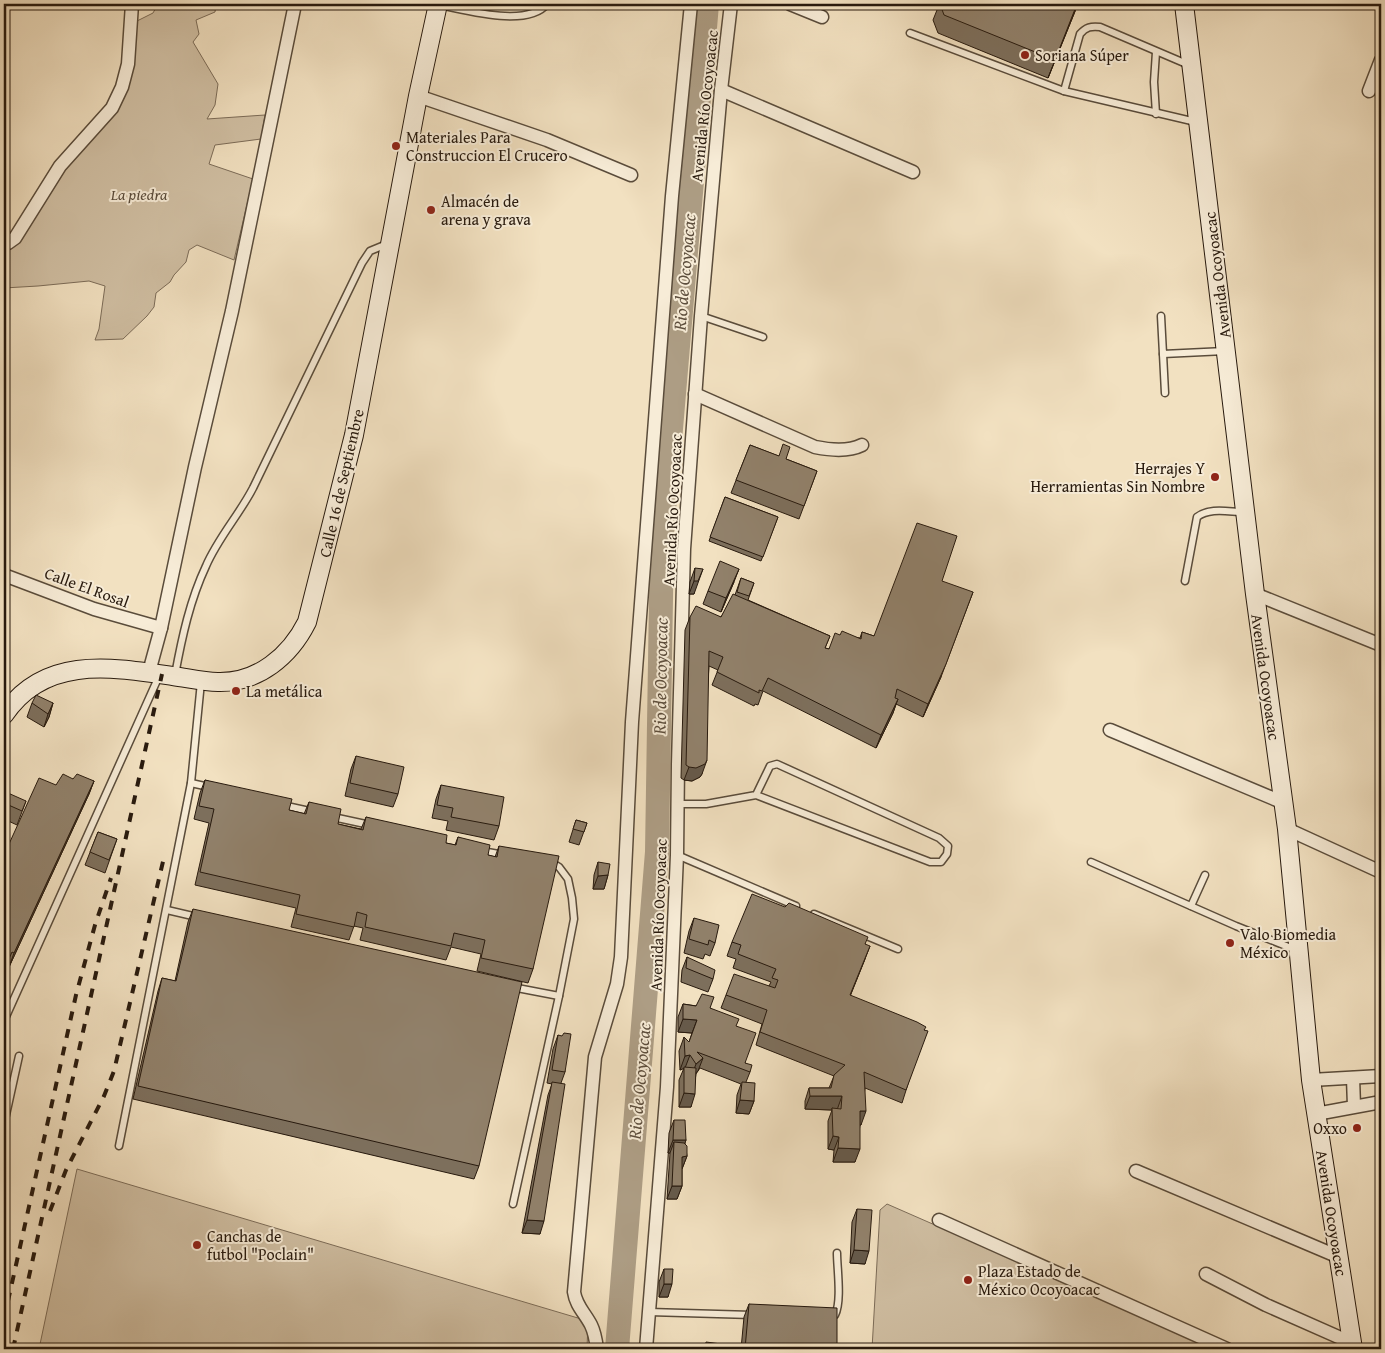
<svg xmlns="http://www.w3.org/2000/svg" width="1385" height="1353" font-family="'Gentium Book Plus',serif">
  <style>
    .green { fill: #d0bfa3; stroke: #7c6c58 }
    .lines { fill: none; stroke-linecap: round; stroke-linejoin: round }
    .river { stroke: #ad9d84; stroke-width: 24 }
    .lane-casing { stroke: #5a4c3b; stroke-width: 9 }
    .street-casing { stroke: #5a4c3b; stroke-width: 15 }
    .secondary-casing { stroke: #281a0e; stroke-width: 20 }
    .lane { stroke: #f7ecd7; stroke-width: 6 }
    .street { stroke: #f7ecd7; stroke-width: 12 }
    .secondary { stroke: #f7ecd7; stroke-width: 18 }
    .rail { stroke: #281a0e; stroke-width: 4; stroke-dasharray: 9 9; stroke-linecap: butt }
    .wall { fill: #7d6f5c; stroke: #281a0e }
    .shaded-wall { fill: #665a4b; stroke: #281a0e }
    .building { fill: #91816b; stroke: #281a0e }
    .poi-dot { fill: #8f2418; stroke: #f7ecd7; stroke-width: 2 }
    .labels { text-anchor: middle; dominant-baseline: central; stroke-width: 4; stroke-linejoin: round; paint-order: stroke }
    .poi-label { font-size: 16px; fill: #281a0e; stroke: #f7ecd7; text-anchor: start }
    .street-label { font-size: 16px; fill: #281a0e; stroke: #f7ecd7 }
    .park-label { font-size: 16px; font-style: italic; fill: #5a4c3b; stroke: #f7ecd7 }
    .water-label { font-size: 18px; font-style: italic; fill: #5d4e3d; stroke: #f7ecd7 }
  </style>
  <rect width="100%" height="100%" fill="#f2e1c1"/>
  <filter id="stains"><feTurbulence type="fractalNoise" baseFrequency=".004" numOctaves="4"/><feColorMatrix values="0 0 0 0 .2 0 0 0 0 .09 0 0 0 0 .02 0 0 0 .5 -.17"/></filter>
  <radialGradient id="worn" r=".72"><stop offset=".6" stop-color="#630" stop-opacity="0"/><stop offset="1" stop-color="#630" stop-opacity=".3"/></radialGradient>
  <!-- green -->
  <g class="green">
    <path d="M158,4H216L215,12L196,20L199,34L193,42L218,84L215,105L207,119L265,115L261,139L215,145L209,164L253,179L234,260L197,245L189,250L186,262L174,275L170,282L156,293L154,307L147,316L123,339L95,340L99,329L105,286L89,281L38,286L4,288V250L131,76L135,22L153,13Z"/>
    <path d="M77,1169L588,1321L587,1349H39Z"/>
    <path d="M887,1204L1218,1349H872L880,1210Z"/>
  </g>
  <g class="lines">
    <!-- river -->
    <path class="river" d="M617,1349L657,852L662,535L707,4"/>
    <!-- lane casing -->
    <g class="lane-casing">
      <g id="lane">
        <path d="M439,5C466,10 527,28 547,4"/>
        <path d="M910,33L1064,91"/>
        <path d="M1189,65L1100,27C1091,26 1086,27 1080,34L1064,91L1196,122"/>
        <path d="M1156,114L1154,82L1156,52"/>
        <path d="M701,316L763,337"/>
        <path d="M1161,316L1163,354L1225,351"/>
        <path d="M1163,354L1165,393"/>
        <path d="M1185,581L1197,517C1210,507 1229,512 1244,512"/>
        <path d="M175,675C182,637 190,600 206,566C218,538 239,515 253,488C290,413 326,338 362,263L370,251L387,244"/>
        <path d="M191,783L209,787"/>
        <path d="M678,804H706L756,795L770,766L777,764L939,838L948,846L947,854L941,862H930L756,795"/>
        <path d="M282,805L314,812"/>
        <path d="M333,817L370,825"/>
        <path d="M482,851L504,855"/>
        <path d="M677,855L796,906"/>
        <path d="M1091,862L1236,926L1296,950"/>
        <path d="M1191,906L1205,875"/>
        <path d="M167,910L197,917"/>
        <path d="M814,914L898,949"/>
        <path d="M512,987L559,996"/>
        <path d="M4,1021L159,676"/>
        <path d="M4,1124L19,1056"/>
        <path d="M119,1146L191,783L201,682"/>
        <path d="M513,1204L559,996L574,919L572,898L568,879L559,867L551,862"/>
        <path d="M649,1312L752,1315"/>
        <path d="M835,1315C842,1301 837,1268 837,1253"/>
      </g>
    </g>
    <!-- street casing -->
    <g class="street-casing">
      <g id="street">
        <path d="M790,4L822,17"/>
        <path d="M721,90L913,172"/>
        <path d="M1369,91L1381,60"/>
        <path d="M418,96L547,140L631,175"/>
        <path d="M4,244L8,243L15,238L60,166L112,108L122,87L128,64L132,4"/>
        <path d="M695,394L815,447C830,450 848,452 862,445"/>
        <path d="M4,575L94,609L161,628"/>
        <path d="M1255,594L1381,645"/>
        <path d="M149,672L161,628L195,467L232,311L295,4"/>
        <path d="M1110,730L1284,803"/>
        <path d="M1287,829L1381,872"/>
        <path d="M1353,1078L1354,1106"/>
        <path d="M1311,1080L1381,1076"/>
        <path d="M1316,1114L1381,1102"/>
        <path d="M1136,1171L1339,1257"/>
        <path d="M939,1220L1227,1349"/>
        <path d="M1206,1274L1266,1305L1352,1343"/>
        <path d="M597,1349C596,1341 595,1333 591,1325C585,1313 576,1306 574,1292L595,1057L617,984L621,957L632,722L672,196L691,4"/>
        <path d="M646,1349L667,1087L677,855L678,764L684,549L701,316L721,90L731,4"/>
      </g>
    </g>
    <!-- secondary casing -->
    <g class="secondary-casing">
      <g id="secondary">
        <path d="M1184,4L1255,594L1287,829L1311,1080L1353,1349"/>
        <path d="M4,715C44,655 111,667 173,676C188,678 203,682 218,682C258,683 290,656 307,622L354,435L418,96L438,4"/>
      </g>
    </g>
    <!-- lane -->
    <use href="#lane" class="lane"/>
    <!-- street -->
    <use href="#street" class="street"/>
    <!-- secondary -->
    <use href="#secondary" class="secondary"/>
    <!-- rail -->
    <g class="rail">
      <path d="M50,1211L66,1170L104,1096L114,1071L165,853"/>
      <path d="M4,1319L76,995L95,925L111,878"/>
      <path d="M13,1349L162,674"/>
    </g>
  </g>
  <!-- wall -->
  <g class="wall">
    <path d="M936,4H1078L1048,78L938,33L933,20L939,5Z"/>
    <path d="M750,445L817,471L799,519L731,493Z"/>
    <path d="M725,497L778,517L761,561L709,541Z"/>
    <path d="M695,568L694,594H689L690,582Z"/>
    <path d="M741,578L754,583L748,600L830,636L825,648L829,649L840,635L860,638L862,632L874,636L942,581L941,677L923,717L896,704L893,713L876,748L763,691L758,705L755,704L754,706L712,685L718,670L709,666L702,774L700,777L692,781L684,780L681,778L685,630L690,617H721L735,595Z"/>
    <path d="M734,582L721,612L703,604L708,591Z"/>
    <path d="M32,703H53L49,717L44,727L27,717Z"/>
    <path d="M356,756L398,794L393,807L345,796L351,769Z"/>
    <path d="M73,779L94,781L89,794L9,967L7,966L4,972V855L56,785Z"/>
    <path d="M205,780L289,810L304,814L309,802L338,824L361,829L366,817L446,843L455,845L458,837L488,855L495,857L499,846L533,969L528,983L477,971L481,954L451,947L446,960L360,940L363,928L354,926L349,940L291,927L296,908L195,885L209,823L194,819L200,793Z"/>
    <path d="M441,785L499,826L494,840L446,830L448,821L432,818L436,799Z"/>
    <path d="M26,801L17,825L4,819V804Z"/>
    <path d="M576,820L587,823L579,845L569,842Z"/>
    <path d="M98,832L117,839L105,873L85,865Z"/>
    <path d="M598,862L608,875L604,889H593L594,875Z"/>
    <path d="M193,909L479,1166L474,1179L133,1099L158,991L162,978L175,981L188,922Z"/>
    <path d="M694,918L715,943L710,956L705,954L703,959L684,953L689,931Z"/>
    <path d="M732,942L866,944L865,959L850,996L925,1030L902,1103L865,1088L861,1125H860L855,1162H833L834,1150L828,1149V1121L832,1110L805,1109V1101L809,1088H829L834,1076L756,1045L762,1024L721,1008L726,995L769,986L771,982L733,968L736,959L727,956Z"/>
    <path d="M687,957L713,979L708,992L681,982L682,970Z"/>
    <path d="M683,1004L710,1008L736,1026L745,1063L750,1072L746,1082L754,1101L749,1114L736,1113L737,1095L741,1084L700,1068L696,1074L691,1107H679V1080L684,1068L680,1070L679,1051L684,1037L689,1042L692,1033L678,1032V1017Z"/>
    <path d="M558,1035L565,1072L561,1083L540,1234L522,1233L548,1095L552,1084L547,1083L553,1049Z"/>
    <path d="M674,1120L686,1140L685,1143L687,1156L682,1169V1186L677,1199H667L670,1153H668L669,1133Z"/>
    <path d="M857,1209L865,1264L850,1263L852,1222Z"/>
    <path d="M664,1269L668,1297H659V1282Z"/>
    <path d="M749,1304L837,1349H741L744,1317Z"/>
  </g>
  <!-- shaded-wall -->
  <g class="shaded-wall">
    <path d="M1077,4H1078L1048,78L1055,60Z"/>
    <path d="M703,569L694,594H689L694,581Z"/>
    <path d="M739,569L734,582L721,612L726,598Z"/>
    <path d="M973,592L941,677L923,717L928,704Z"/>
    <path d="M898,699L893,713L876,748L881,735Z"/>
    <path d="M53,703L49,717L44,727L48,714Z"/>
    <path d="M707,760L702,774L700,777L692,781L684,780L689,767Z"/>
    <path d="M94,781L89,794L9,967L14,953Z"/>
    <path d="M608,875L604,889H593L598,876Z"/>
    <path d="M870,946L865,959L845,1009L850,995Z"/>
    <path d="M683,1019L697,1020L692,1033L678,1032Z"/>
    <path d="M690,1055L685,1068L680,1070L685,1056Z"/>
    <path d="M703,1058L698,1071L691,1077L696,1064Z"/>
    <path d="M684,1093L695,1094L691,1107H679Z"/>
    <path d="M810,1096H842L837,1110L832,1108V1110L805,1109Z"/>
    <path d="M740,1100L754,1101L749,1114L736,1113Z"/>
    <path d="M860,1111H866L861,1125L856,1124Z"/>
    <path d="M833,1136L839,1137L834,1150L828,1149Z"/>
    <path d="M673,1140H686L681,1153L674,1142L670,1153H668Z"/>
    <path d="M838,1148L860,1149L855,1162H833Z"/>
    <path d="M687,1156L682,1169L677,1170L682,1157Z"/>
    <path d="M672,1186H682L677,1199H667Z"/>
    <path d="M527,1220L544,1221L540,1234L522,1233Z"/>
    <path d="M854,1250L869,1251L865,1264L850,1263Z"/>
    <path d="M664,1284H672L668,1297H659Z"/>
  </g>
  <!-- building -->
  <g class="building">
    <path d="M940,4H1077L1055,60L944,15Z"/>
    <path d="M783,444L790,447L786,459L817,471L804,506L736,480L750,445L779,456Z"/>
    <path d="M725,497L778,517L763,557L710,537Z"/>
    <path d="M917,523L957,536L942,581L973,592L946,664L928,704L897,689L895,698L898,699L881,735L768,678L762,691L759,690V693L717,672L723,657L709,651L707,760L705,764L696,768L689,767L686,765L690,617L696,606L721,617L733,594L830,636L825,648L829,649L835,633L840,635L842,631L861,639L862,632L874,636Z"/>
    <path d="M720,561L739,569L726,598L708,591Z"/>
    <path d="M695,568L703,569L698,581H694Z"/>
    <path d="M741,578L754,583L749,596L737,592Z"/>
    <path d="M36,695L53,703L48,714L32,703Z"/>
    <path d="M356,756L404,767L398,794L350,783Z"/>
    <path d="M63,774L73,779L77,774L94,781L14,953L12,952L4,970V855L39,778L56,785Z"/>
    <path d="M205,780L292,799L289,810L306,814L309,802L341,809L338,824L363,830L366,817L447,835L446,843L456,845L458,837L490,845L488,855L497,857L499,846L559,856L533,969L481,958L485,940L454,933L451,946L365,927L367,915L357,912L354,927L296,914L300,895L200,872L214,809L199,806Z"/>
    <path d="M441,785L504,797L499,826L451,817L453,808L437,805Z"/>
    <path d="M8,793L26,801L22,811L4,803Z"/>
    <path d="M576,820L587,823L584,832L573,829Z"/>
    <path d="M98,832L117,839L109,860L90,852Z"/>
    <path d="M598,862L610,864L608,875L598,876Z"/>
    <path d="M752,894L785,907L789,903L868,937L865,944L870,946L850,995L917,1022L926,1027L924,1030L928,1031L906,1090L864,1072L866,1111H860V1149L838,1148L839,1137L833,1136L832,1108L841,1109L842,1096H810L809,1088H831L834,1075L845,1065L760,1032L767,1010L726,995L734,974L775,988L778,980L772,978L776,969L738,954L741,945L732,942Z"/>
    <path d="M193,909L522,982L479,1166L138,1086L162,978L176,981Z"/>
    <path d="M694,918L719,925L715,943L709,940L708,945L689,939Z"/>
    <path d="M687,957L715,970L713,979L686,968Z"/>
    <path d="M702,994L714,997L710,1008L739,1019L736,1026L756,1033L745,1063L752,1065L750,1072L697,1052L703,1058L696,1064L690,1055L685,1056L684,1037L689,1042L697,1020L683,1019V1004L696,1006Z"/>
    <path d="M564,1033L571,1034L565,1072L552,1070L558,1035L562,1036Z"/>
    <path d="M684,1067L696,1068L695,1094L684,1093Z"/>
    <path d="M552,1082L565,1084L544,1221L527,1220Z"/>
    <path d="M742,1082L755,1083L754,1101L740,1100Z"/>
    <path d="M674,1120H685L686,1140H673Z"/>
    <path d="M674,1142L684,1143L687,1146V1156L682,1157V1186H672Z"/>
    <path d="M857,1209L872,1210L869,1251L854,1250Z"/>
    <path d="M664,1269H673L672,1284H664Z"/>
    <path d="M749,1304L837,1308V1349H745Z"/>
    <path d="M706,1342L729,1345L728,1349H705Z"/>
  </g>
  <!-- markers -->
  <g class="poi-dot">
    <circle cx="1025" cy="55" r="5"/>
    <circle cx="396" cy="146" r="5"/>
    <circle cx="431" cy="210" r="5"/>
    <circle cx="1215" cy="477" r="5"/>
    <circle cx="236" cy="691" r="5"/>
    <circle cx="1230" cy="943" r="5"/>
    <circle cx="1357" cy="1128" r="5"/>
    <circle cx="197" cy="1245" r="5"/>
    <circle cx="968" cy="1280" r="5"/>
  </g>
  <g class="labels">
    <!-- poi labels -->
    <g class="poi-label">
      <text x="1035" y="55">Soriana Súper</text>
      <text x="406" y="137">Materiales Para<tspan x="406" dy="18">Construccion El Crucero</tspan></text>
      <text x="441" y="201">Almacén de<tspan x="441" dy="18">arena y grava</tspan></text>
      <text x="1205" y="468" text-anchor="end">Herrajes Y<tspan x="1205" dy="18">Herramientas Sin Nombre</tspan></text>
      <text x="246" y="691">La metálica</text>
      <text x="1240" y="934">Valo Biomedia<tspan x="1240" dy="18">México</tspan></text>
      <text x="1347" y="1128" text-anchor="end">Oxxo</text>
      <text x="207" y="1236">Canchas de<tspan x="207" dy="18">futbol "Poclain"</tspan></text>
      <text x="978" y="1271">Plaza Estado de<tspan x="978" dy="18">México Ocoyoacac</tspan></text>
    </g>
    <!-- street labels -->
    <g class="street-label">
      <text transform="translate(704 106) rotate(-84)">Avenida Río Ocoyoacac</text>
      <text transform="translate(1217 275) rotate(-97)">Avenida Ocoyoacac</text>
      <text transform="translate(341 483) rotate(-77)">Calle 16 de Septiembre</text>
      <text transform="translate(672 510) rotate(-87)">Avenida Río Ocoyoacac</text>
      <text transform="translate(87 587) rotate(20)">Calle El Rosal</text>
      <text transform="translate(1266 677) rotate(82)">Avenida Ocoyoacac</text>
      <text transform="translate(658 915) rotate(-88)">Avenida Río Ocoyoacac</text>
      <text transform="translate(1332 1213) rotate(81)">Avenida Ocoyoacac</text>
    </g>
    <!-- park labels -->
    <g class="park-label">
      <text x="139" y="194">La piedra</text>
    </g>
    <!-- water labels -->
    <g class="water-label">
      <text transform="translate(684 272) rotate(-85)">Rio de Ocoyoacac</text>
      <text transform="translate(660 676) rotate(-89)">Rio de Ocoyoacac</text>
      <text transform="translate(639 1081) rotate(-85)">Rio de Ocoyoacac</text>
    </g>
  </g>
  <!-- margin -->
  <rect width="1385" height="1353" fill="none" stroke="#f2e1c1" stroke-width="20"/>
  <rect x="5" y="5" width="1375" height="1343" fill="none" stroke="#281a0e" stroke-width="2.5"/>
  <rect x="10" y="10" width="1365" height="1333" fill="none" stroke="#281a0e"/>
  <rect width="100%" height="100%" filter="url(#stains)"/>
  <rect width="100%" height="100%" fill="url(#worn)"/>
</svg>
